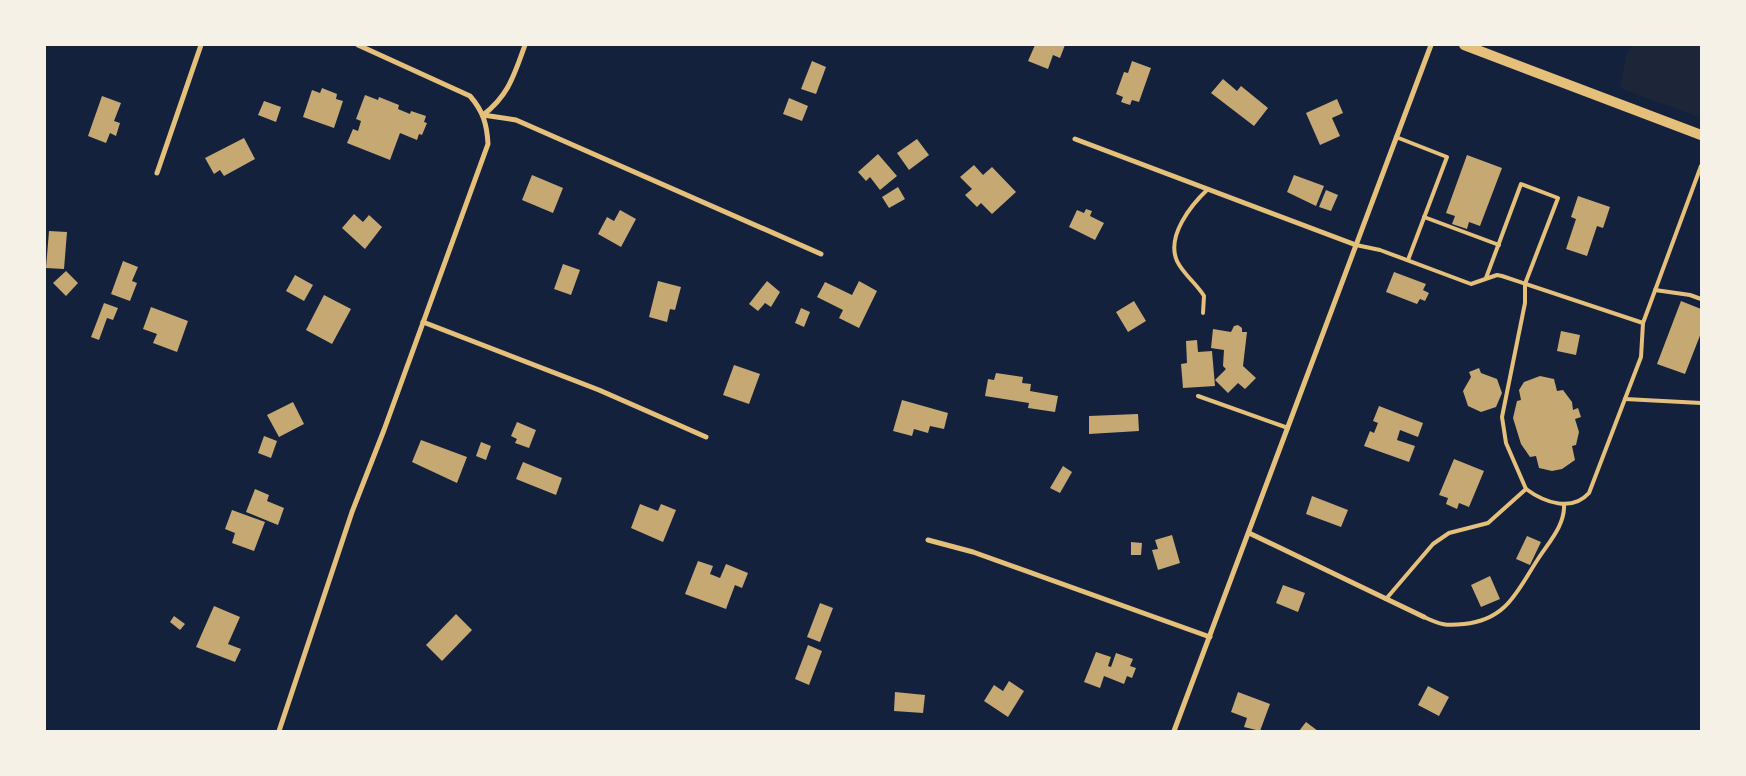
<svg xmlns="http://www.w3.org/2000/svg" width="1746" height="776" font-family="Arial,sans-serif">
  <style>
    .green { fill: #1d2539 }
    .building { fill: #c6a872 }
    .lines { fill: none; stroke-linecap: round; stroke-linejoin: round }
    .service { stroke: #e5c07b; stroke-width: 4 }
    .minor { stroke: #e5c07b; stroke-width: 5 }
    .secondary { stroke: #e5c07b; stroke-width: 10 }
  </style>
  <rect width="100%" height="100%" fill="#14213d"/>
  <!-- green -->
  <path class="green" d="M1634,45H1701V118L1620,88L1627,53Z"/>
  <!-- building -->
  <g class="building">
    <path d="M1035,45H1065L1060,58L1053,55L1048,69L1028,61Z"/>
    <path d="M812,61L826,67L816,94L801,89Z"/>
    <path d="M1132,61L1151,68L1139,102L1132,100L1130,105L1121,102L1123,97L1116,94L1124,72L1128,73Z"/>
    <path d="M1223,79L1237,91L1241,86L1268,108L1254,126L1211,93Z"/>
    <path d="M322,88L337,94L336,99L343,101L334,128L303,117L312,90L320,93Z"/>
    <path d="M365,95L378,100L379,97L399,105L398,109L410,114L411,111L426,116L424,122L427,123L422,135L419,134L417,140L400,133L390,160L347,143L353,129L358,131L361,121L356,119Z"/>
    <path d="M102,96L121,103L114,121L120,123L116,136L110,133L106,143L88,136Z"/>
    <path d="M789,98L808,106L802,121L783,114Z"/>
    <path d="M1337,99L1343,113L1332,118L1340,136L1320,145L1306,113Z"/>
    <path d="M264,101L281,107L276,122L258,115Z"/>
    <path d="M244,138L255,159L224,176L220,170L214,174L205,158Z"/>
    <path d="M917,139L929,155L909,170L897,153Z"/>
    <path d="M878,154L897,176L880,190L870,177L866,181L858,172Z"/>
    <path d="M1467,155L1502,168L1480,226L1469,222L1467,229L1452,224L1455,216L1446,213Z"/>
    <path d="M974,165L983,175L992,167L1016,192L992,214L981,203L977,207L965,195L972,189L960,177Z"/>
    <path d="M532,175L563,188L553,213L522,200Z"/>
    <path d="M1294,175L1324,186L1316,206L1287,192Z"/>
    <path d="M898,187L905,199L889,208L882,197Z"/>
    <path d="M1326,190L1338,195L1331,211L1319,207Z"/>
    <path d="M1578,196L1610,207L1603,228L1597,226L1587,256L1566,249L1576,219L1571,217Z"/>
    <path d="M1086,209L1092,211L1090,216L1104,223L1095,240L1069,227L1077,210L1084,213Z"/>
    <path d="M620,210L636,219L621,247L598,234L607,217L614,221Z"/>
    <path d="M354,214L363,222L369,215L382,227L365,249L342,228Z"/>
    <path d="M49,231L67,232L64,269L46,268Z"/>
    <path d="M123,261L138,267L132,281L137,283L130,301L111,294Z"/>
    <path d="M563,264L580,270L571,295L554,289Z"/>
    <path d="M66,271L78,283L66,296L53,283Z"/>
    <path d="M1394,272L1426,284L1423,290L1429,293L1425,301L1420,299L1417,304L1386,292Z"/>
    <path d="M295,275L313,285L304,301L286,291Z"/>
    <path d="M658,281L681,287L675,310L670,309L667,322L649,317Z"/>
    <path d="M767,281L780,292L771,307L765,303L758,311L749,304Z"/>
    <path d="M859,281L877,291L859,328L839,318L843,310L817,297L825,282L852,295Z"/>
    <path d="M324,295L351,309L332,344L306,330Z"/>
    <path d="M1134,301L1146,321L1128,332L1116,312Z"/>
    <path d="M1681,301L1701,309V333L1685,374L1657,364Z"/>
    <path d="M104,303L118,308L113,320L107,318L99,340L91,337Z"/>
    <path d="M151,307L188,321L177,352L153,343L157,334L143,329Z"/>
    <path d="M801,308L810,312L804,327L795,323Z"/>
    <path d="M1238,325L1242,328V332H1247L1243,366L1256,378L1245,389L1238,383L1228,393L1215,380L1226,369L1223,366L1224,350L1211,348L1213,329L1231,332L1234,326Z"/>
    <path d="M1561,331L1580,335L1576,355L1557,351Z"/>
    <path d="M1197,340L1198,352L1212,351L1215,386L1183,388L1181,364L1187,363L1186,341Z"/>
    <path d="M734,365L760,374L749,404L723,395Z"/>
    <path d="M1479,368L1481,373L1497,379L1502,393L1496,407L1481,412L1468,406L1463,391L1471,377L1469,372Z"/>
    <path d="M996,373L1023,377L1022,383L1031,384L1030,391L1058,396L1055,412L1028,408L1029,403L985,396L988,379L994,380Z"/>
    <path d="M1540,376L1554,379L1557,391L1563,390L1572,402L1573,410L1578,408L1581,417L1575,419L1579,432L1576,445L1572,446L1575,460L1562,469L1552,471L1539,468L1536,456L1530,457L1521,444L1513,418L1517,401L1521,400L1519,390L1524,382Z"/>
    <path d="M902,400L948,413L944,429L930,426L928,433L914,429L912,436L893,431Z"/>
    <path d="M293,402L304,424L279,437L267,415Z"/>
    <path d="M1379,406L1423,423L1418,437L1400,430L1397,440L1415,446L1409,462L1364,446L1370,431L1374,433L1378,423L1373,421Z"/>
    <path d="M1138,414L1139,431L1089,434V416Z"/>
    <path d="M517,422L536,430L529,448L515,443L517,439L511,436Z"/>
    <path d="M264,436L277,441L271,458L258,453Z"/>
    <path d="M421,440L467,457L457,483L412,462Z"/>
    <path d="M481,442L491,446L486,460L476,456Z"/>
    <path d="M1454,459L1484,471L1469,507L1459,503L1457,509L1446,504L1448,498L1439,495Z"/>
    <path d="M523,462L562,478L556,495L516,479Z"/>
    <path d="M1063,466L1072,472L1060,493L1050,488Z"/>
    <path d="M255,489L269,495L267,501L284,508L278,525L246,512Z"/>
    <path d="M1312,496L1348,510L1341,527L1306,514Z"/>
    <path d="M640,504L658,511L661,504L676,510L663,542L631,528Z"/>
    <path d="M232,510L265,522L254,551L232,543L235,533L225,529Z"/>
    <path d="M1172,535L1180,563L1158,570L1152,550L1158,549L1155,540Z"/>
    <path d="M1527,536L1541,542L1530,565L1516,559Z"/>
    <path d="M1131,542L1142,543L1141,555H1131Z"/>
    <path d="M698,561L713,566L710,574L720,578L726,564L748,573L742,588L735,585L726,609L685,594Z"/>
    <path d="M1490,576L1500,599L1481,607L1471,585Z"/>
    <path d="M1283,585L1305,593L1298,612L1276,603Z"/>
    <path d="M820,603L833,608L820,642L807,637Z"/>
    <path d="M214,606L240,617L228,644L241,649L235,662L196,647Z"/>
    <path d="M456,614L472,630L442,661L426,645Z"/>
    <path d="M174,616L185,624L180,630L170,622Z"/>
    <path d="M808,645L822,651L809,685L795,679Z"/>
    <path d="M1096,652L1111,657L1108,666L1111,667L1116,653L1133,659L1130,666L1136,668L1132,678L1127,676L1124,684L1104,676L1100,688L1084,682Z"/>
    <path d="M1009,681L1024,691L1008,717L984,701L994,685L1003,691Z"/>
    <path d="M1428,686L1449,697L1439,716L1418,705Z"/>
    <path d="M895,692L925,695L923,713L894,711Z"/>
    <path d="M1238,692L1270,704L1260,731L1244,727L1247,718L1231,712Z"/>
    <path d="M1306,722L1318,731H1299Z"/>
  </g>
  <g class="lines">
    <!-- service -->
    <g class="service">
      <path d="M1396,137L1447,157L1408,260"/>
      <path d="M1424,217L1499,245"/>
      <path d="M1356,245L1380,250L1471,284L1497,275L1502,276L1643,323"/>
      <path d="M1486,278L1521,184L1558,198L1525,284V303L1502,417L1506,443L1526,489"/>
      <path d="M1655,290L1690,295L1701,299"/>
      <path d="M1203,313L1204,296C1197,284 1183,274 1177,261C1166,236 1191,205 1208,189"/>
      <path d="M1198,396L1288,428"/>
      <path d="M1625,399L1701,403"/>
      <path d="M1386,599L1433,544L1449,533L1488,523L1526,489C1545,503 1572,512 1589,493L1641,357L1643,323L1701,166"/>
      <path d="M1424,617C1441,625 1446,626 1464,624C1507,620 1517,591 1538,559C1549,542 1565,525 1564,505"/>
    </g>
    <!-- minor -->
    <g class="minor">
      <path d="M483,115L516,120L821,254"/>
      <path d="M483,115C509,95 514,75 525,45"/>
      <path d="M1075,139L1356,245"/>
      <path d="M157,173L201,45"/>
      <path d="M423,322L599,390L706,437"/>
      <path d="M1249,533L1424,617"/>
      <path d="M928,540L973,552L1210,637"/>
      <path d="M279,731L352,512L384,430L488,144C487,124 483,111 470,96L358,45"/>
      <path d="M1174,731L1431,45"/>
    </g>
    <!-- secondary -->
    <path class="secondary" d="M1464,45L1701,135"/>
  </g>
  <!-- border -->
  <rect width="1746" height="776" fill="none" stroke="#f6f1e7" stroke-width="92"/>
</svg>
